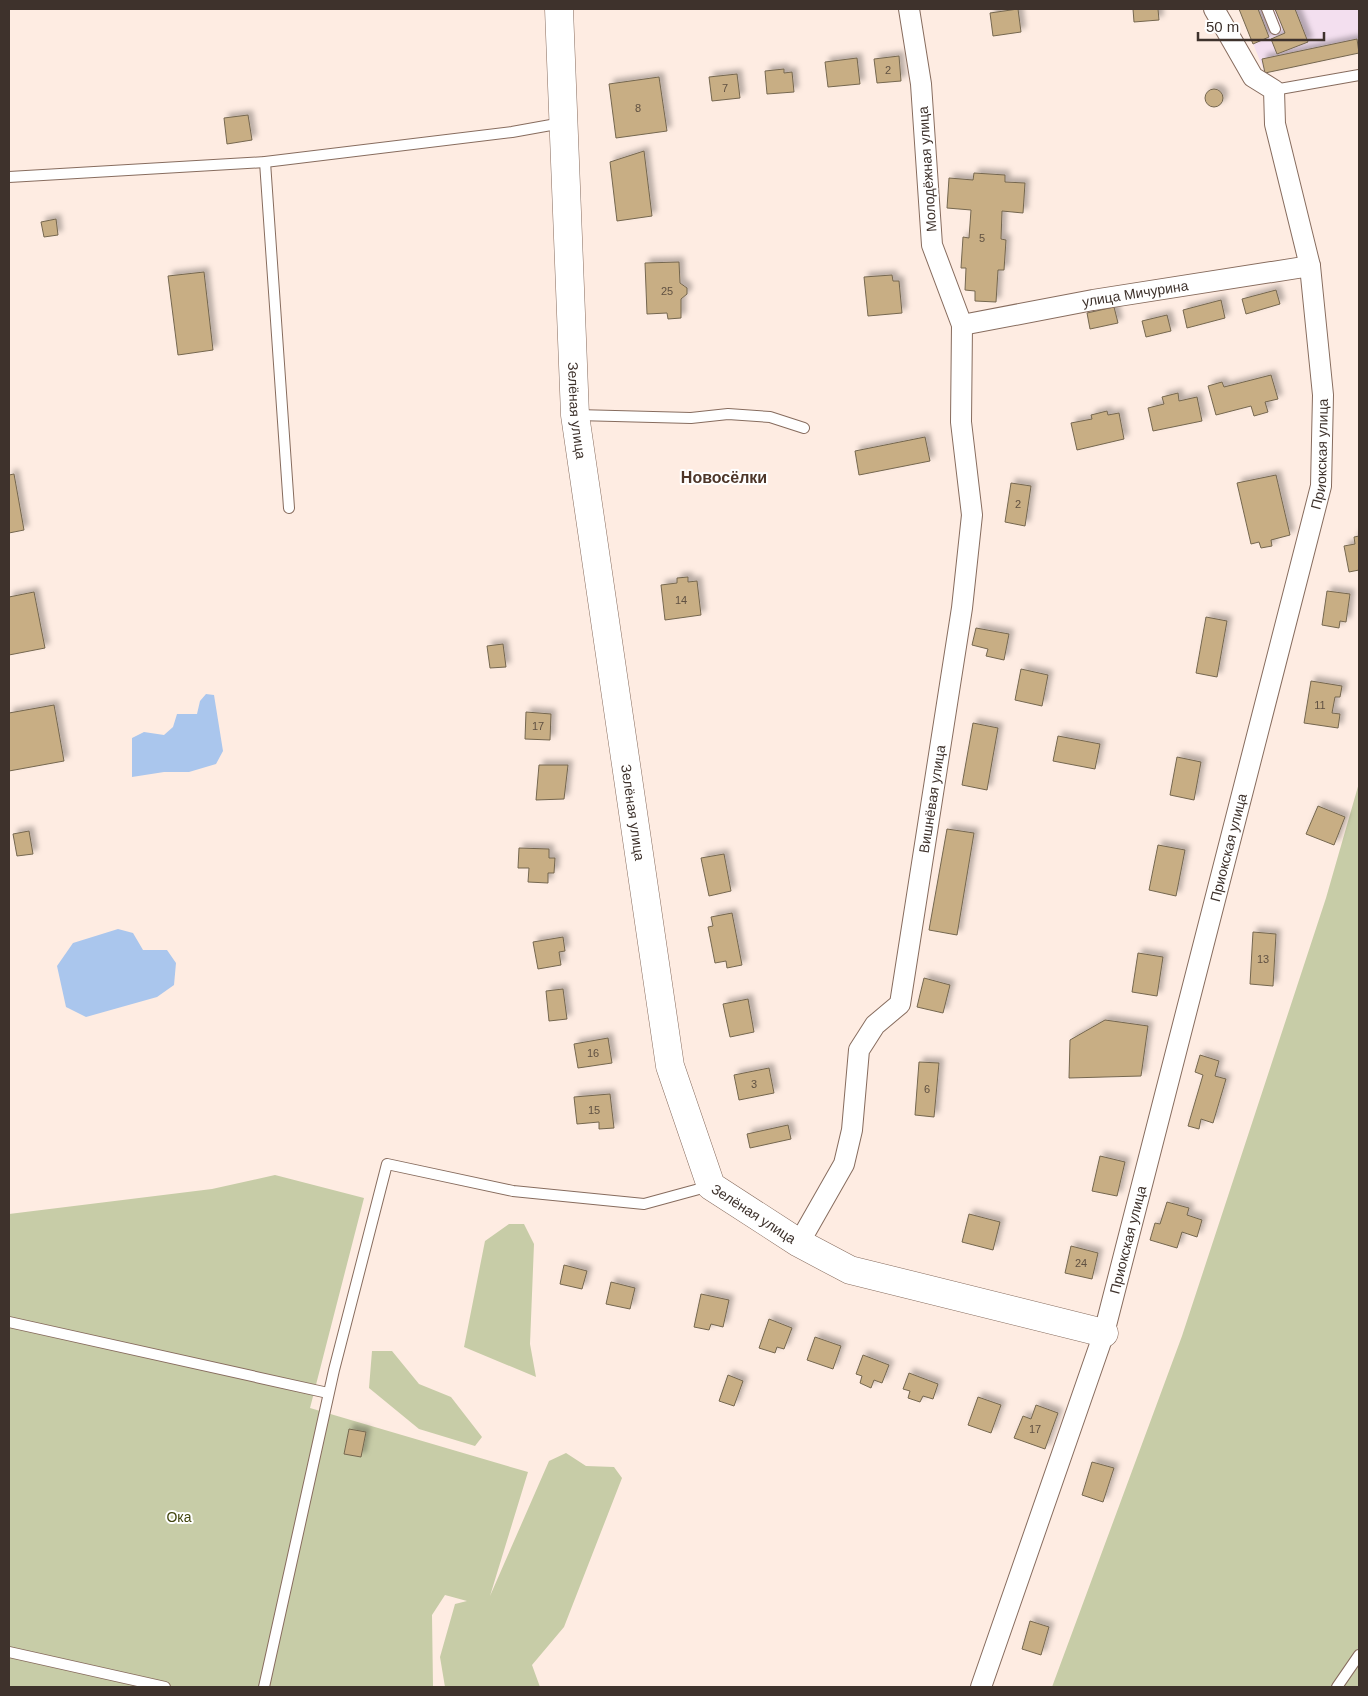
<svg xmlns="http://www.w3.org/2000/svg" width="1368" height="1696" font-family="Arial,sans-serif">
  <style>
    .industrial { fill: #f3dfef }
    .green { fill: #c7cca7 }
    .water { fill: #aac6ed }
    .building { fill: #c8ae84; stroke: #75674f; filter: url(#shadow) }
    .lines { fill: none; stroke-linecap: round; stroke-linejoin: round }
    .lane-casing { stroke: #876c5e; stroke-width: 12 }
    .street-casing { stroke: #876c5e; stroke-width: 22 }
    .secondary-casing { stroke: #876c5e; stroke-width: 29 }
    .lane { stroke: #fff; stroke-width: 10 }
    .street { stroke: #fff; stroke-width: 20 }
    .secondary { stroke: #fff; stroke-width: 28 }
    .labels { text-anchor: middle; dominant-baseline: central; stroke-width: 4; stroke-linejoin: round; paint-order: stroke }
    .number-label { font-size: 11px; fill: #605142 }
    .street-label { font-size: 14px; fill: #3e322c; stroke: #fff }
    .park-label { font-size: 14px; fill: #41450d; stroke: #fff }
    .quarter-label { font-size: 16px; font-weight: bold; fill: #4e3629; stroke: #fff }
  </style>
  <defs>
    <filter id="shadow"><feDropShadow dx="4.5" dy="-4.5" stdDeviation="2.5" flood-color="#0004"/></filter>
  </defs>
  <rect width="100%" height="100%" fill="#feece2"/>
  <!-- industrial -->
  <path class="industrial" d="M1239,9H1359V53L1265,73Z"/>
  <!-- green -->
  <g class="green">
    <path d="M1359,783V1687H1052L1182,1336L1326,898Z"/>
    <path d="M275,1175L364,1198L310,1408L528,1472L490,1596L549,1461L566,1453L586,1466L614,1467L622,1478L564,1627L532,1665L540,1687H445L440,1657L455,1604L467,1601L445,1595L432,1615L433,1687H9V1214L212,1189Z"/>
    <path d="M509,1224H524L534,1244L530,1344L536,1377L464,1347L485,1241Z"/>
    <path d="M372,1351H392L419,1384L451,1397L482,1437L475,1446L419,1429L369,1388Z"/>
  </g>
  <!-- water -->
  <g class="water">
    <path d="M206,694L214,695L223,751L216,764L189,772H164L132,777V738L144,732L164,735L173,727L177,714H197L200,701Z"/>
    <path d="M118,929L133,933L143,950H167L176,963L174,985L157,997L86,1017L66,1007L57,966L73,943Z"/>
  </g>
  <!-- building -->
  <g class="building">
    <path d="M1018,9L1021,32L993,36L990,13Z"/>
    <path d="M1133,9H1158L1159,20L1134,22Z"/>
    <path d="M1239,9H1258L1269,37L1253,44Z"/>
    <path d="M1275,9H1295L1308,42L1277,54L1271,39L1285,33Z"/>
    <path d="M1357,39L1359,53L1265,73L1262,59Z"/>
    <path d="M899,56L901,81L877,83L874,59Z"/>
    <path d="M857,58L860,84L828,87L825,62Z"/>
    <path d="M784,69V73L792,72L794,92L767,94L765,71Z"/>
    <path d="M737,74L740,98L712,101L709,77Z"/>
    <path d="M659,77L667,131L616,138L609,84Z"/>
    <circle cx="1214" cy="98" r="9"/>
    <path d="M248,115L252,140L227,144L224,118Z"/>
    <path d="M644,151L652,216L617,221L610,162Z"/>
    <path d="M974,173L1005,175V182L1025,183L1023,213L1002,211L1001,239L1006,240L1004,270H998L996,302L975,301V291L965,290L966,268H961L963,237L969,238L971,210L947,208L949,178L973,180Z"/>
    <path d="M56,219L58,235L44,237L41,222Z"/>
    <path d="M679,262L680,283L687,288V294L681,299V318L668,319L667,313L647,314L645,263Z"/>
    <path d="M204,272L213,350L178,355L168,276Z"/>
    <path d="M892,275L893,281H899L902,313L868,316L864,277Z"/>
    <path d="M1276,290L1280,304L1246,314L1242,299Z"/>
    <path d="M1221,300L1225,318L1187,328L1183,310Z"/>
    <path d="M1114,307L1118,323L1090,329L1087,313Z"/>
    <path d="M1167,315L1171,331L1146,337L1142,321Z"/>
    <path d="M1271,375L1278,399L1265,402L1268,412L1254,416L1251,406L1216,415L1208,386L1222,382L1224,387Z"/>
    <path d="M1178,393L1179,401L1197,397L1202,421L1153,431L1148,408L1164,404L1162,397Z"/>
    <path d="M1107,411L1108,415L1119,413L1124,439L1077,450L1071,423L1092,419L1091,415Z"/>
    <path d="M925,437L930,461L859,475L855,451Z"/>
    <path d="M14,474L24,530L9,533V475Z"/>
    <path d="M1276,475L1290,535L1271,540L1272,546L1261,548L1259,542L1251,544L1237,483Z"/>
    <path d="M1011,483L1031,486L1025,526L1005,522Z"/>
    <path d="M1359,536V570L1349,572L1344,546L1355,544L1354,537Z"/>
    <path d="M688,577V582L697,581L701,615L665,620L661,585L677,583V578Z"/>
    <path d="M1327,591L1350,594L1346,622L1340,621L1339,628L1322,625Z"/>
    <path d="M34,592L45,648L9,655V597Z"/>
    <path d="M1206,617L1227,621L1217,677L1196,673Z"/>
    <path d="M976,628L1009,634L1004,660L986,656L988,649L972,645Z"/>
    <path d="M503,644L506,667L490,668L487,646Z"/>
    <path d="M1021,669L1048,675L1042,706L1015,700Z"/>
    <path d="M1311,681L1342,686L1340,697H1335L1332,713L1340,714L1338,728L1304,723Z"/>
    <path d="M54,705L64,761L9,771V713Z"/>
    <path d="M526,712L551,714L550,740L525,739Z"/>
    <path d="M973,723L998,728L987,790L962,785Z"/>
    <path d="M1058,736L1100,744L1095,769L1053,761Z"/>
    <path d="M1177,757L1201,762L1194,800L1170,795Z"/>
    <path d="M539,765H568L564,799L536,800Z"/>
    <path d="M1318,806L1345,817L1334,845L1306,834Z"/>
    <path d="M947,829L974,833L957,935L929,930Z"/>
    <path d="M29,831L33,854L17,856L13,834Z"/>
    <path d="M1158,845L1185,850L1176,896L1149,890Z"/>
    <path d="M519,848L549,849V858H555L554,873H548V883L528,882L529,868H518Z"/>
    <path d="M724,854L731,891L709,896L701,858Z"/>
    <path d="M732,913L742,965L727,968L726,961L715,963L708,927L713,926L711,917Z"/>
    <path d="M1253,932L1276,934L1273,986L1250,984Z"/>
    <path d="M563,937L565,951L559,952L561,965L538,969L533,942Z"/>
    <path d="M1138,953L1163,957L1157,996L1132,992Z"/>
    <path d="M924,978L950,985L943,1013L917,1007Z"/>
    <path d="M563,989L567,1019L549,1021L546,991Z"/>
    <path d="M748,999L754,1032L730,1037L723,1004Z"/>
    <path d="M1105,1020L1148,1026L1141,1076L1069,1078L1070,1040Z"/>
    <path d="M608,1038L612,1063L578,1068L574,1044Z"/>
    <path d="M1200,1055L1219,1061L1215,1076L1226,1079L1213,1123L1201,1119L1199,1129L1188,1126L1203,1075L1195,1072Z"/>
    <path d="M919,1062L939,1063L934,1117L915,1115Z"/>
    <path d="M769,1068L774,1093L739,1100L734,1075Z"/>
    <path d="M610,1094L614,1128L599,1129V1122L577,1124L574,1097Z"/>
    <path d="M788,1125L791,1139L750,1148L747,1134Z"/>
    <path d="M1100,1156L1125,1162L1117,1196L1092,1191Z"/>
    <path d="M1167,1202L1189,1208L1187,1215L1202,1220L1197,1237L1182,1232L1177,1248L1150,1240L1155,1223L1160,1224Z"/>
    <path d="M969,1214L1000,1222L993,1250L962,1242Z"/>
    <path d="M1071,1246L1098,1253L1092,1279L1065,1273Z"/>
    <path d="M564,1265L587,1271L582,1289L560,1284Z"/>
    <path d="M611,1282L635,1288L630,1309L606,1304Z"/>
    <path d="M701,1294L729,1300L723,1327L711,1324L709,1330L694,1327Z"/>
    <path d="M769,1319L792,1328L784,1349L777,1347L775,1353L759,1348Z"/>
    <path d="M815,1337L841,1346L833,1369L807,1360Z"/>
    <path d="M863,1355L889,1365L882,1383L874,1380L871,1388L860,1383L862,1376L856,1374Z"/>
    <path d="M909,1373L938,1384L933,1399L923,1396L920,1402L908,1398L910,1391L903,1389Z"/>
    <path d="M728,1375L743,1381L734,1406L719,1401Z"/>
    <path d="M978,1397L1001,1405L991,1433L968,1425Z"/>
    <path d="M1036,1405L1058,1413L1045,1449L1014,1438L1023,1416L1031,1419Z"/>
    <path d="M349,1429L366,1432L361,1457L344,1454Z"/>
    <path d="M1092,1462L1114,1468L1103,1502L1082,1495Z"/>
    <path d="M1030,1621L1049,1627L1041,1655L1022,1649Z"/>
  </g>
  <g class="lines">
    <!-- lane casing -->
    <g class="lane-casing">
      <g id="lane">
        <path d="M1267,9L1275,29"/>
        <path d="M1274,90L1359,75"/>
        <path d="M265,162L289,508"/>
        <path d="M9,177L265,162L512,132L562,123"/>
        <path d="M577,415L691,418L728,414L770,417L804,428"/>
        <path d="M9,1322L328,1393"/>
        <path d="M9,1652L165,1687"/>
        <path d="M264,1687L334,1370L387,1164L513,1191L644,1204L710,1186"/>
        <path d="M1337,1687L1359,1655"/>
      </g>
    </g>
    <!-- street casing -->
    <g class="street-casing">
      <g id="street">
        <path id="s1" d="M962,325L1093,300L1310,266"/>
        <path id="s2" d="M799,1243L844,1164L852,1130L859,1050L875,1025L900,1004L962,608L972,515L961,422L962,325L932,245L921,84L909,9"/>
        <path id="s3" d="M981,1687L1104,1333L1321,486L1323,395L1310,266L1275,124L1274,90L1253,77L1214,9"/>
      </g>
    </g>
    <!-- secondary casing -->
    <g class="secondary-casing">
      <g id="secondary">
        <path id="s4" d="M559,9L575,415L670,1066L711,1186L799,1243L850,1270L1104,1333"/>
      </g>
    </g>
    <!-- lane -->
    <use href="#lane" class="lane"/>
    <!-- street -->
    <use href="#street" class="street"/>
    <!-- secondary -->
    <use href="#secondary" class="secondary"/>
  </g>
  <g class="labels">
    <!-- number labels -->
    <g class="number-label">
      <text x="888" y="70">2</text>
      <text x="725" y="88">7</text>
      <text x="638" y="108">8</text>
      <text x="982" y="238">5</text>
      <text x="667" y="291">25</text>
      <text x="1018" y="504">2</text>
      <text x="681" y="600">14</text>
      <text x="1320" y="705">11</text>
      <text x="538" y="726">17</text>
      <text x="1263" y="959">13</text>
      <text x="593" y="1053">16</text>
      <text x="754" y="1084">3</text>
      <text x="927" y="1089">6</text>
      <text x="594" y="1110">15</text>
      <text x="1081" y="1263">24</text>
      <text x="1035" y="1429">17</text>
    </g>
    <!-- street labels -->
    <g class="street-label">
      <text transform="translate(927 169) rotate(-94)">Молодёжная улица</text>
      <text stroke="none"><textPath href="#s1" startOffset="176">улица Мичурина</textPath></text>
      <text stroke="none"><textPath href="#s4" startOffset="402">Зелёная улица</textPath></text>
      <text stroke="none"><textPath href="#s3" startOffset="1281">Приокская улица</textPath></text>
      <text stroke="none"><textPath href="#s2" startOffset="476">Вишнёвая улица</textPath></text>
      <text stroke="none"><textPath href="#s4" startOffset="808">Зелёная улица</textPath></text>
      <text stroke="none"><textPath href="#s3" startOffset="876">Приокская улица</textPath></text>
      <text stroke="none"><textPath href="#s4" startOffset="1242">Зелёная улица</textPath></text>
      <text stroke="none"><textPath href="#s3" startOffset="471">Приокская улица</textPath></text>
    </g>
    <!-- park labels -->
    <g class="park-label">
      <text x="179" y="1517">Ока</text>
    </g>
    <!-- quarter labels -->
    <g class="quarter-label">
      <text x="724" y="477">Новосёлки</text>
    </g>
  </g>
  <!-- border -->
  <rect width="1368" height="1696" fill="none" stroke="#3e322c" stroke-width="20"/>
  <!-- scale -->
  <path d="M1198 32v8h126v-8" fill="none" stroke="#3e322c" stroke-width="2.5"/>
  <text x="1206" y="32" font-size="15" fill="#3e322c" stroke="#ffffff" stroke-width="4" paint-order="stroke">50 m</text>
</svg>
